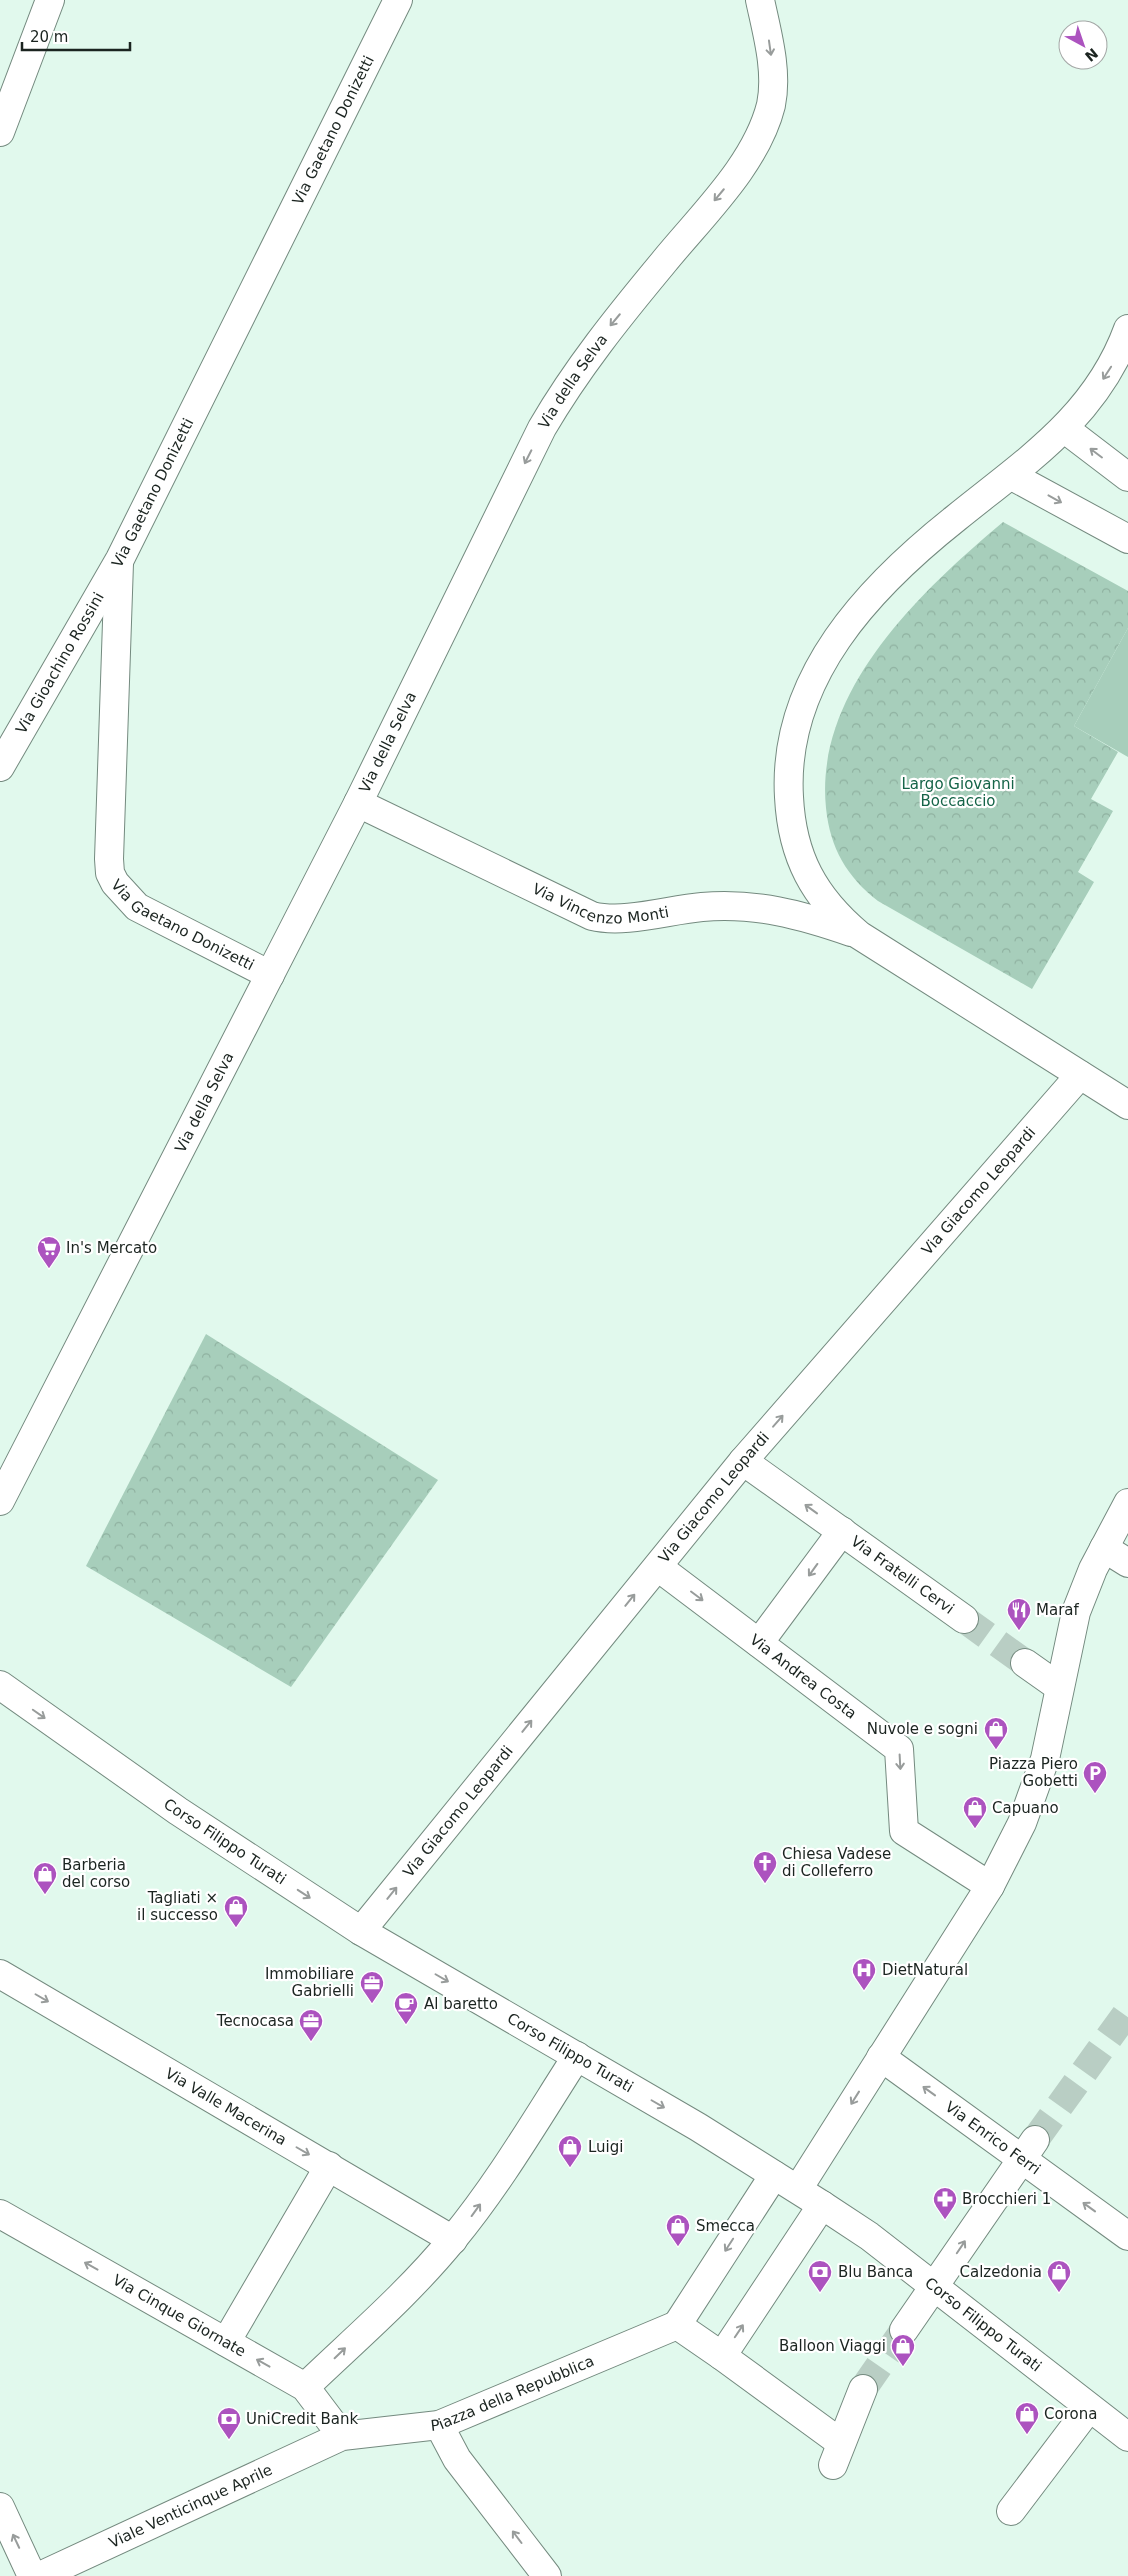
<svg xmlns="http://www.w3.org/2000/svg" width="1128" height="2576" font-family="'DejaVu Sans',sans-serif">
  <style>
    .park { fill: url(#park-crowns) }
    .pitch { fill: #a7cebb }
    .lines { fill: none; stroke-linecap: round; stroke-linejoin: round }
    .street-tunnel { stroke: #b9cec4; stroke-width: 28; stroke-dasharray: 28 14; stroke-linecap: butt }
    .street-casing { stroke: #748a7f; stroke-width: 30 }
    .secondary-casing { stroke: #748a7f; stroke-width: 30 }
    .street { stroke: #fff; stroke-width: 28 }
    .secondary { stroke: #fff; stroke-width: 28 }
    .oneway { stroke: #989c9b }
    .labels { text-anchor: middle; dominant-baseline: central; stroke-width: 4.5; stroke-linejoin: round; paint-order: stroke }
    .street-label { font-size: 15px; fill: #1b2420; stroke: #fff }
    .park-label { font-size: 15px; fill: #156448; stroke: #fff }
    .poi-label { font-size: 15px; fill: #1b2420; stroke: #fff; text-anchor: start }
  </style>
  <defs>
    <pattern id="park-crowns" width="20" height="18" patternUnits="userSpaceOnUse" patternTransform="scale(1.25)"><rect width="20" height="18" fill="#a7cebb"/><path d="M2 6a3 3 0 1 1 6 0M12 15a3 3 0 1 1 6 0" fill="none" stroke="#8fb1a0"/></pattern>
  </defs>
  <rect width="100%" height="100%" fill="#e1f9ed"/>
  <!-- park -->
  <g class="park">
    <path d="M1003,522L1128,591V628L1074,726L1118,752L1091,799L1113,811L1078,872L1094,882L1032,989L878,901C847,877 830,848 826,808C814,691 921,591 1003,522Z"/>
    <path d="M206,1334L438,1480L291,1687L86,1566Z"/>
  </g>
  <!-- pitch -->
  <path class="pitch" d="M1128,628V757L1074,726Z"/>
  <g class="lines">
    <!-- street-tunnel -->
    <g class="street-tunnel">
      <path d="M964,1619L1025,1663"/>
      <path d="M1035,2140L1128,2011"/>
      <path d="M863,2389L904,2330"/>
    </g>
    <!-- street casing -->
    <g class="street-casing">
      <g id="street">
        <path d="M0,132L50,0"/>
        <path d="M1128,329C1096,417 1025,462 956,518C869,587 782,678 789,797C792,857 814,897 859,935L1128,1105"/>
        <path d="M1065,429L1128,477"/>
        <path d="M1012,476L1128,539"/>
        <path id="s1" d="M119,563L109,859L110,873L115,883L137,907L270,975"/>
        <path id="s2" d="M0,767L120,559L398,0"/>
        <path id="s3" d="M358,803L592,916C625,924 668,910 702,907C754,902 802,915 851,932"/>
        <path id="s4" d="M743,1461L964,1619"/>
        <path id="s5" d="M0,1501L358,803L542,428C577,368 619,316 663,263C701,216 756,165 771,105C778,71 767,33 760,0"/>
        <path d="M1104,1548L1128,1563"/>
        <path id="s6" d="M658,1567L899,1749L904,1831L990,1886"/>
        <path d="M759,1643L842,1531"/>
        <path d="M1025,1663L1059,1687"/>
        <path id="s7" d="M361,1931L743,1461L1080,1075"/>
        <path id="s8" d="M0,1974L453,2240"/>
        <path id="s9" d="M881,2057L1128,2236"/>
        <path d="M774,2175L677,2325L722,2356L822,2205"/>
        <path d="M798,2189L990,1886L1022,1823L1045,1759L1076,1612L1093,1569L1128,1503"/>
        <path id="s10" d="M0,2214L305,2387L342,2436"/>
        <path d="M904,2330L1035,2140"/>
        <path d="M226,2342L329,2166"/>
        <path d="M722,2356L841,2443"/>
        <path d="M305,2387C355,2339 409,2293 453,2239C500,2182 537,2118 577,2056"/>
        <path d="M439,2425L457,2459L547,2576"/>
        <path d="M833,2465L863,2389"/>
        <path d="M0,2507L32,2576"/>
        <path d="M1011,2511L1089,2408"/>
        <path id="s11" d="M40,2576L342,2436L439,2425L677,2325"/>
      </g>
    </g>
    <!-- secondary casing -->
    <g class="secondary-casing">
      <g id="secondary">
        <path id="s12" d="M0,1685L178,1811L361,1931L698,2127L822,2205L869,2236L1128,2437"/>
      </g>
    </g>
    <!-- street -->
    <use href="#street" class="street"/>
    <!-- secondary -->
    <use href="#secondary" class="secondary"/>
  </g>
  <!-- one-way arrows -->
  <defs><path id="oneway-shaft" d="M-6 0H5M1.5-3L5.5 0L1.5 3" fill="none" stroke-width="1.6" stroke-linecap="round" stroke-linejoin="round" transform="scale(1.25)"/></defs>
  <g class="oneway">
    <use href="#oneway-shaft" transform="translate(770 48) rotate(82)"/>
    <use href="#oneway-shaft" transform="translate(719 195) rotate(130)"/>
    <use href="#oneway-shaft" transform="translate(615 320) rotate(130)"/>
    <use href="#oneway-shaft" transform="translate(1107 373) rotate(123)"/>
    <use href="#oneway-shaft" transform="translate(1096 453) rotate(-143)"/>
    <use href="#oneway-shaft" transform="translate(528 457) rotate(117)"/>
    <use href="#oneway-shaft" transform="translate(1055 499) rotate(29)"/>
    <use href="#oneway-shaft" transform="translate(778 1421) rotate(-49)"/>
    <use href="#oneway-shaft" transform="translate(811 1509) rotate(-144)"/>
    <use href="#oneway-shaft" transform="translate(813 1570) rotate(126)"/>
    <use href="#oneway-shaft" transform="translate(697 1596) rotate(37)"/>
    <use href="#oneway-shaft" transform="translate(630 1600) rotate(-51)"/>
    <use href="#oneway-shaft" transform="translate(39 1714) rotate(35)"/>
    <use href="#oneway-shaft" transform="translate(527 1726) rotate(-51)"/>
    <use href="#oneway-shaft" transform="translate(900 1762) rotate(87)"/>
    <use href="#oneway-shaft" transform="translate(392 1893) rotate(-51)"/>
    <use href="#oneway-shaft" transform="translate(304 1894) rotate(33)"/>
    <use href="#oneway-shaft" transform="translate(442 1978) rotate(30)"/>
    <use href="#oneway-shaft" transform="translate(42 1998) rotate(30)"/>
    <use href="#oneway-shaft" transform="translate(929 2091) rotate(-144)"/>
    <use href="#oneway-shaft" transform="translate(855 2098) rotate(122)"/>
    <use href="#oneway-shaft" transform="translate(658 2104) rotate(30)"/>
    <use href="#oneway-shaft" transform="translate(303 2151) rotate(30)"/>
    <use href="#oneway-shaft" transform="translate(1089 2207) rotate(-144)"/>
    <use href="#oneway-shaft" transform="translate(476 2210) rotate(-54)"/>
    <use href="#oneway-shaft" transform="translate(729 2245) rotate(123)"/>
    <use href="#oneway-shaft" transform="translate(961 2247) rotate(-56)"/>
    <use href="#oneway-shaft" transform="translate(91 2266) rotate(-151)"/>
    <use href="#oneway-shaft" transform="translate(739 2331) rotate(-56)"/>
    <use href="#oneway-shaft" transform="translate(340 2353) rotate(-44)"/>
    <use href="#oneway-shaft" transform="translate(263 2363) rotate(-151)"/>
    <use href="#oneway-shaft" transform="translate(517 2537) rotate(-127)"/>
    <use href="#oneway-shaft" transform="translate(16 2541) rotate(-115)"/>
  </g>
  <!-- icons -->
  <defs>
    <g id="supermarket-pin" transform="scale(1.25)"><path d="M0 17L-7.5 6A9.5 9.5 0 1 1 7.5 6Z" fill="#ac53bf" stroke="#fff"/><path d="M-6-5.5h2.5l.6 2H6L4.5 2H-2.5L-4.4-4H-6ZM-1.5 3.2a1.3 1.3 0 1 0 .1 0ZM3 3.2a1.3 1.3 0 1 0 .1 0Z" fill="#fff"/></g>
    <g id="restaurant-pin" transform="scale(1.25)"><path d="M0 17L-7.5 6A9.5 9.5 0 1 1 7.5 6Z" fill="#ac53bf" stroke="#fff"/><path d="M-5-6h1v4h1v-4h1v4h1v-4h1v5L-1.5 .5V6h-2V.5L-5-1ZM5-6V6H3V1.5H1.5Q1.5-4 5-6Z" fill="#fff"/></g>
    <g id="shop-pin" transform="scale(1.25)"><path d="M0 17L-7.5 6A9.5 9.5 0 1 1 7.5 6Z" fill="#ac53bf" stroke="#fff"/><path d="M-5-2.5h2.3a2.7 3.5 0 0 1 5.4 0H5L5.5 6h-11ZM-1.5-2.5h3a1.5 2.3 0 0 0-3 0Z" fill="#fff"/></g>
    <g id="parking-pin" transform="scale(1.25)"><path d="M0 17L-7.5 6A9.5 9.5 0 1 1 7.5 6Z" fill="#ac53bf" stroke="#fff"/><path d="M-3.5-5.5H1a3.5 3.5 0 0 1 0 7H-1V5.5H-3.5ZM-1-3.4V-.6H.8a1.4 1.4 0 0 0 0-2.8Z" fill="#fff"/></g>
    <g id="church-pin" transform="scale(1.25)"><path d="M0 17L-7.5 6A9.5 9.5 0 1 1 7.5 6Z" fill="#ac53bf" stroke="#fff"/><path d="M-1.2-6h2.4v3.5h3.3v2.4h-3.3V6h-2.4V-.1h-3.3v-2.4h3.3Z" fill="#fff"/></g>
    <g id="hospital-pin" transform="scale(1.25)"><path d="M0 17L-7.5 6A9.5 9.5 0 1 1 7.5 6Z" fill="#ac53bf" stroke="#fff"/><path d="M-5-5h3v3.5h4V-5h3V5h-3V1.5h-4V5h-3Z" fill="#fff"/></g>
    <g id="office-pin" transform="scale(1.25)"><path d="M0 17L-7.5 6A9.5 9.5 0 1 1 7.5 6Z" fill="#ac53bf" stroke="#fff"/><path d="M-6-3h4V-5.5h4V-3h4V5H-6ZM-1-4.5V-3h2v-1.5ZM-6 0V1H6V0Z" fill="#fff"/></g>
    <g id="cafe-pin" transform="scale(1.25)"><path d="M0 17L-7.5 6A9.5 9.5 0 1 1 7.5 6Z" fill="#ac53bf" stroke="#fff"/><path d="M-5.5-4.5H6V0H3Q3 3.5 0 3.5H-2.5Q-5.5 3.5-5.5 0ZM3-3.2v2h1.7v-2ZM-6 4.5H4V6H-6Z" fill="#fff"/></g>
    <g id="pharmacy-pin" transform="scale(1.25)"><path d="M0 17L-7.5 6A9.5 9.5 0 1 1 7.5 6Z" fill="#ac53bf" stroke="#fff"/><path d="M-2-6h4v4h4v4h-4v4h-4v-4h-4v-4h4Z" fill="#fff"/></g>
    <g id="bank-pin" transform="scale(1.25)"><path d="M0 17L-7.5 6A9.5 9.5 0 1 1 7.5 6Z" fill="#ac53bf" stroke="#fff"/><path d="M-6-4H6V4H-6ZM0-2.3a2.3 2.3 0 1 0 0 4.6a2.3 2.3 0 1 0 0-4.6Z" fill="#fff"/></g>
  </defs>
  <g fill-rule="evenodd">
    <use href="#supermarket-pin" x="49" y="1248"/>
    <use href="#restaurant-pin" x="1019" y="1610"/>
    <use href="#shop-pin" x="996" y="1729"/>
    <use href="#parking-pin" x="1095" y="1773"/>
    <use href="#shop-pin" x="975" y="1808"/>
    <use href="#church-pin" x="765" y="1863"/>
    <use href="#shop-pin" x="45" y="1874"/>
    <use href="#shop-pin" x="236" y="1907"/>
    <use href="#hospital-pin" x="864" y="1970"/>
    <use href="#office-pin" x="372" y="1983"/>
    <use href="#cafe-pin" x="406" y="2004"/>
    <use href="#office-pin" x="311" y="2021"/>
    <use href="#shop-pin" x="570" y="2147"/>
    <use href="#pharmacy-pin" x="945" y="2199"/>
    <use href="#shop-pin" x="678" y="2226"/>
    <use href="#bank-pin" x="820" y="2272"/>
    <use href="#shop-pin" x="1059" y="2272"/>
    <use href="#shop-pin" x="903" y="2346"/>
    <use href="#shop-pin" x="1027" y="2414"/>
    <use href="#bank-pin" x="229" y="2419"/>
  </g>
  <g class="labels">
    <!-- street labels -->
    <g class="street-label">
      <text stroke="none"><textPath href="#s2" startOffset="719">Via Gaetano Donizetti</textPath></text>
      <text stroke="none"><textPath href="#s5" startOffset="1258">Via della Selva</textPath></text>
      <text stroke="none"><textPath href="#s2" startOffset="314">Via Gaetano Donizetti</textPath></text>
      <text stroke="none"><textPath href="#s2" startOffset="120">Via Gioachino Rossini</textPath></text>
      <text stroke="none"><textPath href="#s5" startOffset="852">Via della Selva</textPath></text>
      <text stroke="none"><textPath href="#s3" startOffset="266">Via Vincenzo Monti</textPath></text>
      <text stroke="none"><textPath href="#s1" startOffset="402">Via Gaetano Donizetti</textPath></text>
      <text stroke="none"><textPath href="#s5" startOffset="448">Via della Selva</textPath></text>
      <text stroke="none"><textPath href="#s7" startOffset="964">Via Giacomo Leopardi</textPath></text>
      <text stroke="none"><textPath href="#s7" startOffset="559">Via Giacomo Leopardi</textPath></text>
      <text stroke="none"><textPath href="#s4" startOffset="196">Via Fratelli Cervi</textPath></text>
      <text stroke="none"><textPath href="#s6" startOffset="182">Via Andrea Costa</textPath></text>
      <text stroke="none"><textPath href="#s7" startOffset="154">Via Giacomo Leopardi</textPath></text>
      <text stroke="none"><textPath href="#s12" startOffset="274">Corso Filippo Turati</textPath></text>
      <text stroke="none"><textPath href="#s12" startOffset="679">Corso Filippo Turati</textPath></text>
      <text stroke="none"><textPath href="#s8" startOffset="262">Via Valle Macerina</textPath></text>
      <text stroke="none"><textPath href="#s9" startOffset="138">Via Enrico Ferri</textPath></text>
      <text stroke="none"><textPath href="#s10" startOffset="206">Via Cinque Giornate</textPath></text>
      <text stroke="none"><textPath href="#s12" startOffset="1174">Corso Filippo Turati</textPath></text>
      <text stroke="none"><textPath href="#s11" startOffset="510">Piazza della Repubblica</textPath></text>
      <text stroke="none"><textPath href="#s11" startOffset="166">Viale Venticinque Aprile</textPath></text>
    </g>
    <!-- park labels -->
    <g class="park-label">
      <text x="958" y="784">Largo Giovanni<tspan x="958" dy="17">Boccaccio</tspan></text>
    </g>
    <!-- poi labels -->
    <g class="poi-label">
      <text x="66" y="1248">In's Mercato</text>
      <text x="1036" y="1610">Maraf</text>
      <text x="978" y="1729" text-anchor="end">Nuvole e sogni</text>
      <text x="1078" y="1764" text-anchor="end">Piazza Piero<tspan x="1078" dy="17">Gobetti</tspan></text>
      <text x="992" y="1808">Capuano</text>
      <text x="782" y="1854">Chiesa Vadese<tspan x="782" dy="17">di Colleferro</tspan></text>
      <text x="62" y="1865">Barberia<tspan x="62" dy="17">del corso</tspan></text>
      <text x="218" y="1898" text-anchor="end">Tagliati ×<tspan x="218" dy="17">il successo</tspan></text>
      <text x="882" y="1970">DietNatural</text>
      <text x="354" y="1974" text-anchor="end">Immobiliare<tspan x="354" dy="17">Gabrielli</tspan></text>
      <text x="424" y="2004">Al baretto</text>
      <text x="294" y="2021" text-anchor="end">Tecnocasa</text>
      <text x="588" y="2147">Luigi</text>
      <text x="962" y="2199">Brocchieri 1</text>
      <text x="696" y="2226">Smecca</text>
      <text x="838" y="2272">Blu Banca</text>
      <text x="1042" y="2272" text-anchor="end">Calzedonia</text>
      <text x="886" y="2346" text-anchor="end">Balloon Viaggi</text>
      <text x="1044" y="2414">Corona</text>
      <text x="246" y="2419">UniCredit Bank</text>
    </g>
  </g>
  <!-- north arrow -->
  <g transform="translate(1083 45) rotate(140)"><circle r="24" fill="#ffffff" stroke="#a4a7a6"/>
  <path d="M0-4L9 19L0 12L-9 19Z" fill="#ac53bf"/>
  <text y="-8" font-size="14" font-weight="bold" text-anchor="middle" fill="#1b2420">N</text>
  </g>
  <!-- scale -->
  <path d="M22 42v8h108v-8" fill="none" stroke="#1b2420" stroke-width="2.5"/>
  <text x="30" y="42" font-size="15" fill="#1b2420" stroke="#ffffff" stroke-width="4" paint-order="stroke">20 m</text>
</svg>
